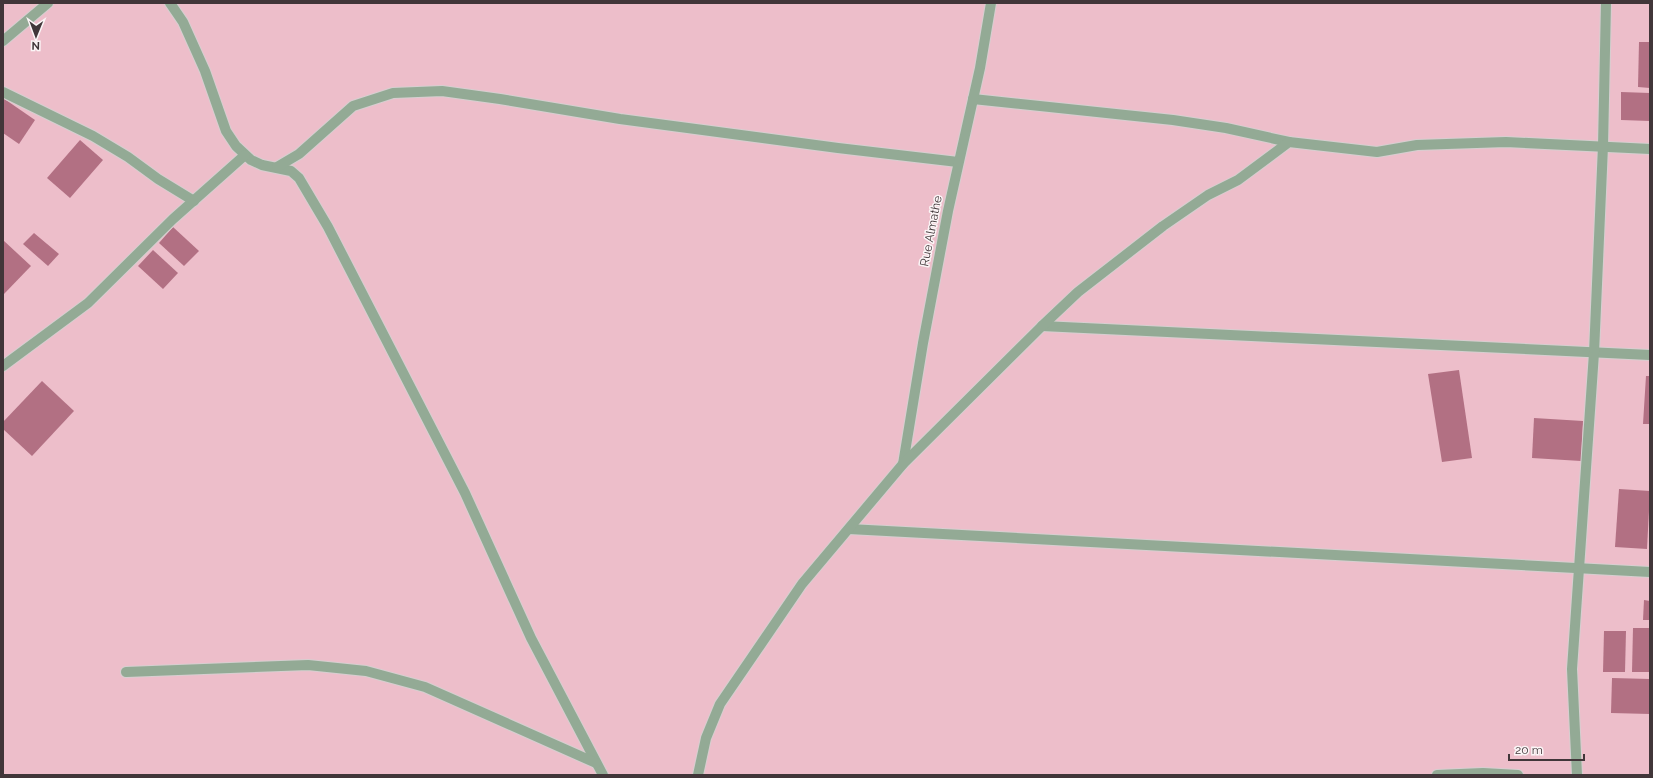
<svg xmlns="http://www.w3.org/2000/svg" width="1653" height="778" font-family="Raleway,sans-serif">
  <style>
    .green { fill: #edbeca }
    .building { fill: #b27083 }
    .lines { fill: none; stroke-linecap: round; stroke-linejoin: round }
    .street-casing { stroke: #d6cfd0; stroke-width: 12 }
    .street { stroke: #93aa95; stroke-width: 10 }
    .labels { text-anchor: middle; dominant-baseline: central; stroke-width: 3; stroke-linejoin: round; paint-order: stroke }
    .street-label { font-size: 12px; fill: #413639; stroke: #fbf5f6 }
  </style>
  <rect width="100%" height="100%" fill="#fbf5f6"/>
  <!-- green -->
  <rect class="green" x="3" y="3" width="1647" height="772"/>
  <!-- building -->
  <g class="building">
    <path d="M1639,42H1650V88L1638,87Z"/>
    <path d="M1621,92L1650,93V121L1621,120Z"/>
    <path d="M3,98L35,120L19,144L3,133Z"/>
    <path d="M80,140L103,160L70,198L47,178Z"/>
    <path d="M173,227L199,251L184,266L159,243Z"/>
    <path d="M34,233L59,254L48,266L23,244Z"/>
    <path d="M3,240L31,266L3,295Z"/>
    <path d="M153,250L178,273L163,289L138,266Z"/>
    <path d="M1459,370L1472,458L1442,462L1428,374Z"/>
    <path d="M1646,376H1650V424H1643Z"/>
    <path d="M42,381L74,411L32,456L3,429V422Z"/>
    <path d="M1534,418L1583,421L1581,461L1532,458Z"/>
    <path d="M1619,489L1650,491L1647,549L1615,547Z"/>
    <path d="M1644,600L1650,601V620H1643Z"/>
    <path d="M1633,628H1650V672H1632Z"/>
    <path d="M1604,631H1626L1625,672H1603Z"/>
    <path d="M1612,678L1650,679V714L1611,713Z"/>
  </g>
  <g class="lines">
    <!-- street casing -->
    <g class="street-casing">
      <g id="street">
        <path d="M170,3L183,22L205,71L226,131L236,146L251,160L262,165L291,171L299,178L328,227L465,493L531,638L603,775"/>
        <path d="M3,41L48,3"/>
        <path d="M3,92L93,136L128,157L158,179L194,201"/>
        <path d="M973,99L1173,120L1226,128L1289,142"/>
        <path d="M277,167L299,154L353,106L393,93L442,91L500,99L620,119L838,148L958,162"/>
        <path d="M1042,326L1650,355"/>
        <path d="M3,366L88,303L173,219L245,155"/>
        <path d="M903,464L923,343L948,211L980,68L991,3"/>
        <path d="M849,529L1650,572"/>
        <path d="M126,672L308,665L366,671L425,687L596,763"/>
        <path d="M698,775L706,738L720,704L802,584L903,464L1042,326L1078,292L1163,226L1208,195L1238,180L1289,142L1377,152L1417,145L1506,142L1650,149"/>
        <path d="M1437,775L1483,773L1518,775"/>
        <path d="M1577,775L1572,669L1594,353L1603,146L1606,3"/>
      </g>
    </g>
    <!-- street -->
    <use href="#street" class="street"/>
  </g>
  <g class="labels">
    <!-- street labels -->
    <g class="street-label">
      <text transform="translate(931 231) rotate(-79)">Rue Almathe</text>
    </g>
  </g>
  <!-- border -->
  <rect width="1653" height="778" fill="none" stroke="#413639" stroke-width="8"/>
  <!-- north arrow -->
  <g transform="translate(36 36) rotate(181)" stroke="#fbf5f6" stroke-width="3" paint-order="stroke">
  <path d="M0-3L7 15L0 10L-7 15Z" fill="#413639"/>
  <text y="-6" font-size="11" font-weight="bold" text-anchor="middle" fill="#413639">N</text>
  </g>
  <!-- scale -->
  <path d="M1509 754v6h75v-6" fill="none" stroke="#413639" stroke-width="2"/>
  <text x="1515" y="754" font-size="12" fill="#413639" stroke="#fbf5f6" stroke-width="3" paint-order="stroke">20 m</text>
</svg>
